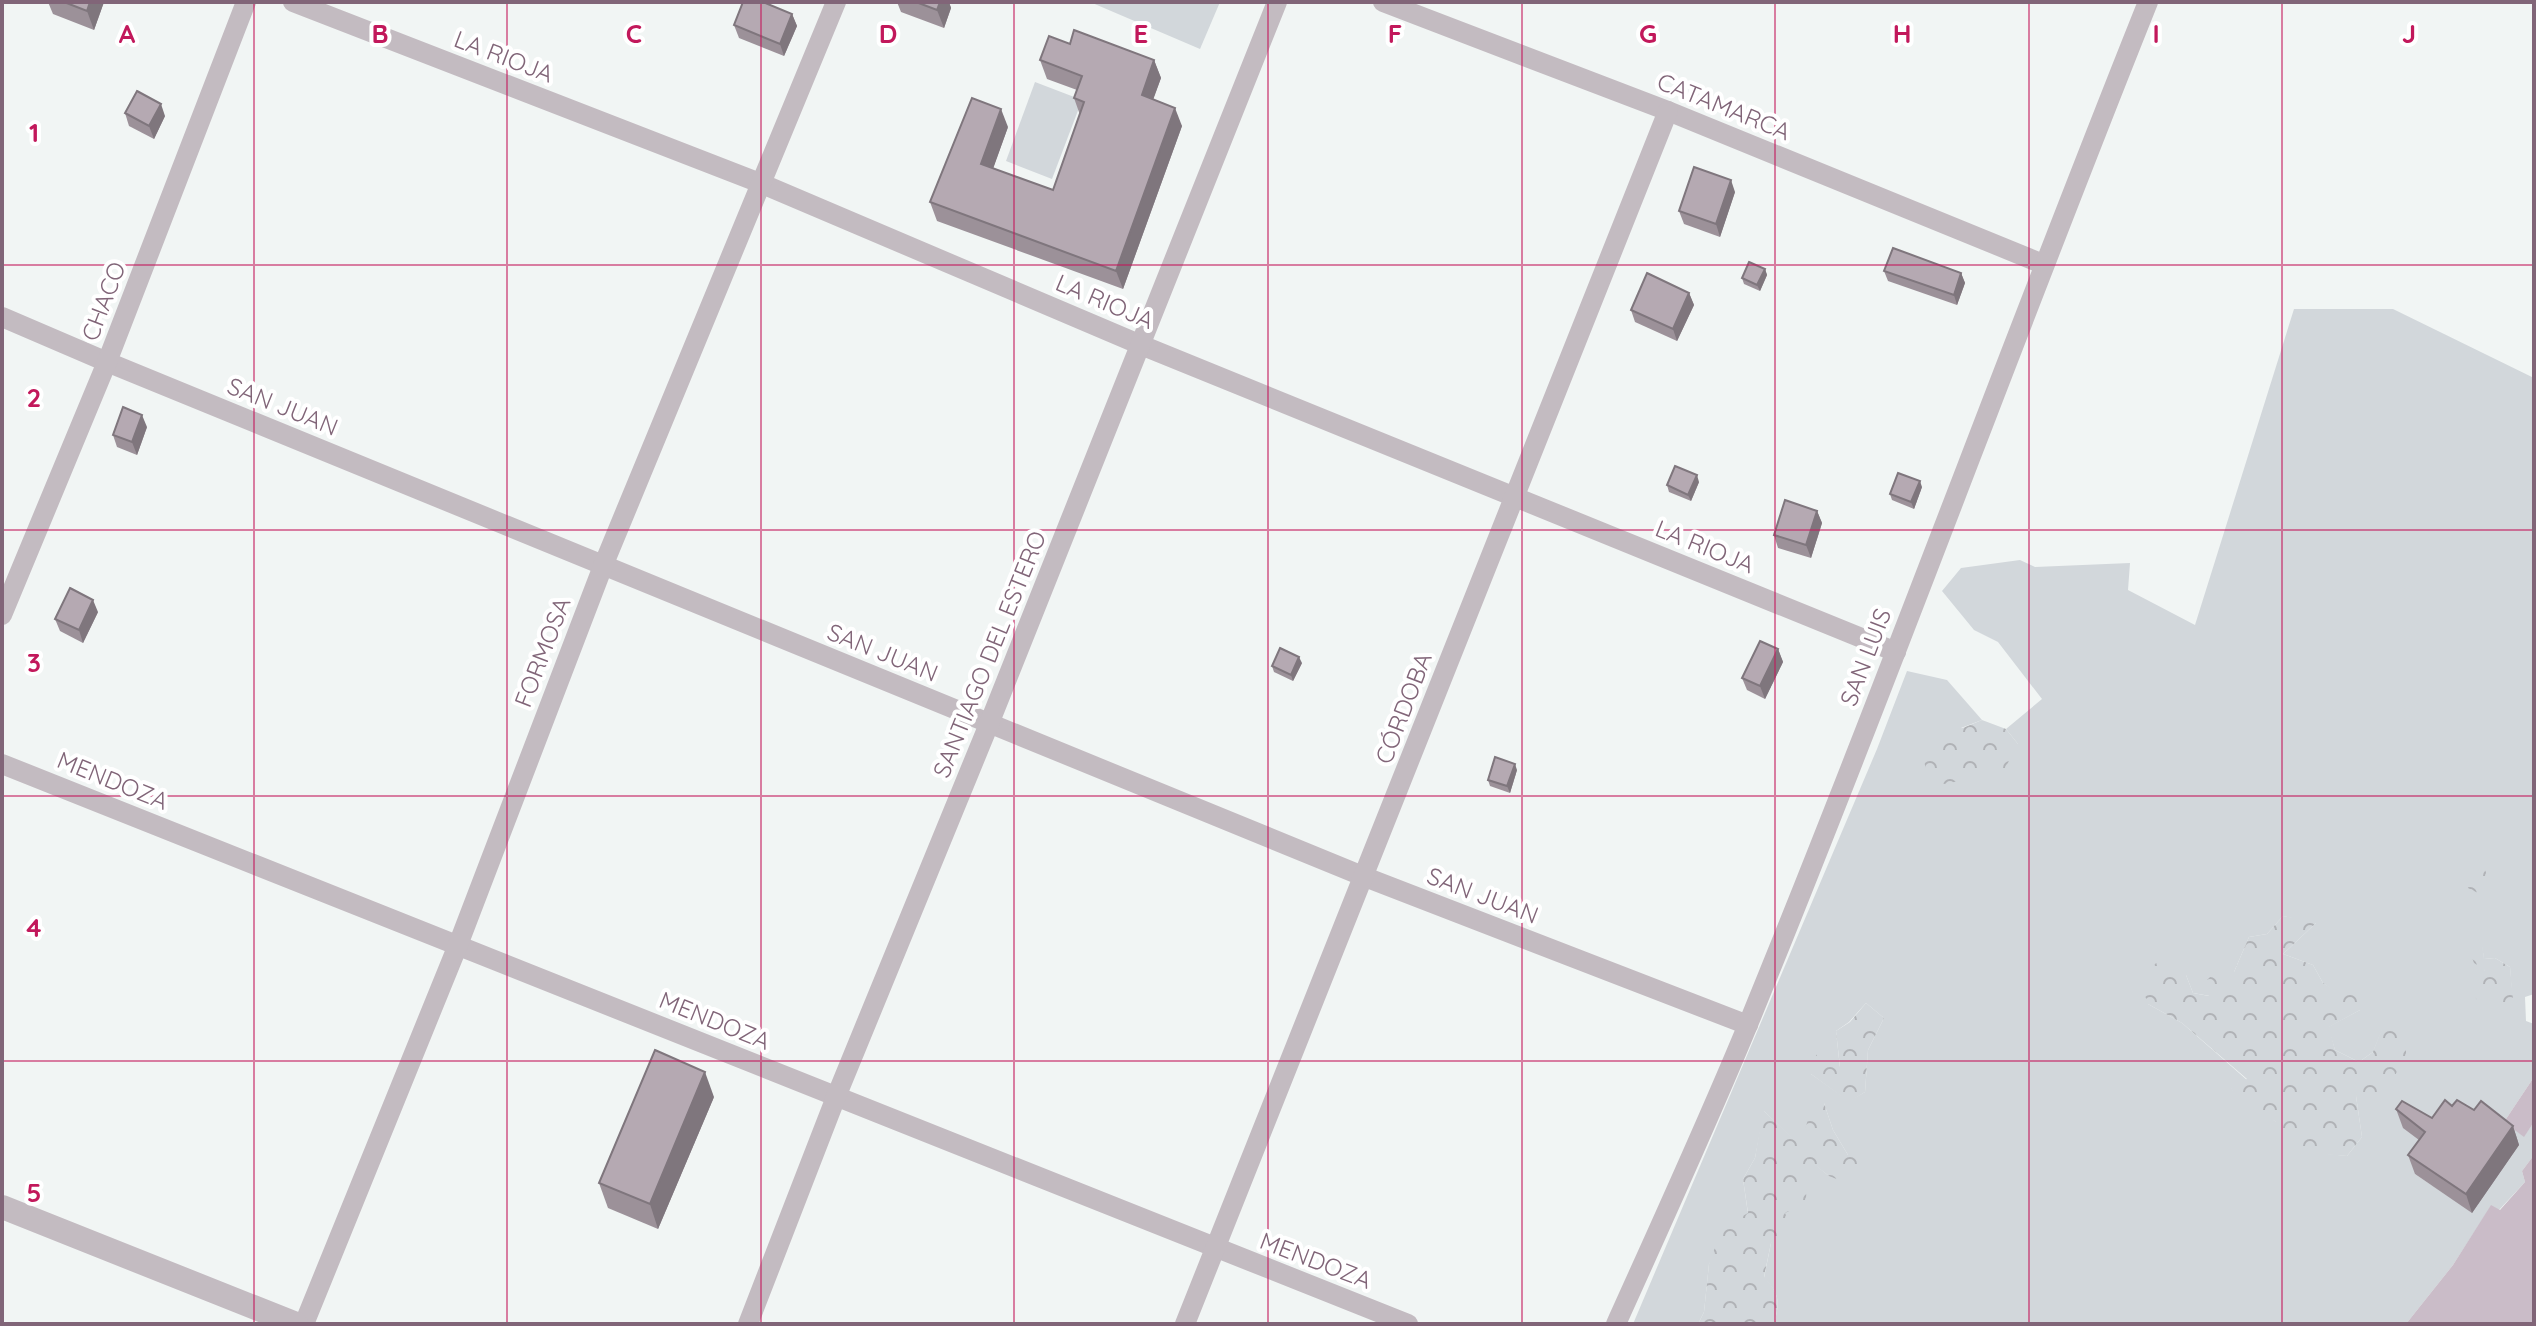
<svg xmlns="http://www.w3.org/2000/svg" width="2536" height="1326" font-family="Quicksand,sans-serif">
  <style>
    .green { fill: #d2d7db; fill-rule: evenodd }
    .forest { fill: url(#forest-crowns) }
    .water { fill: #cabcc8 }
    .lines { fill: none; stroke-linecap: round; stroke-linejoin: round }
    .minor { stroke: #c3bbc1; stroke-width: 20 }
    .tertiary { stroke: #c3bbc1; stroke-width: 24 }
    .wall { fill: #9c9199 }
    .shaded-wall { fill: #7f767d }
    .building { fill: #b5a9b2; stroke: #7f767d; stroke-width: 2 }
    .grid { fill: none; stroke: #c2185b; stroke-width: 2; stroke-opacity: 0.55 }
    .labels { text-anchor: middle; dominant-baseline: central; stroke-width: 8; stroke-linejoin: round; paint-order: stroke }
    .street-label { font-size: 24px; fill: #816578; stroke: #fff }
    .grid-label { font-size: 26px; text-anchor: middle; font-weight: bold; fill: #c2185b; stroke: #fff; stroke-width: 8; stroke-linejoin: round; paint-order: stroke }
  </style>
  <defs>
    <pattern id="forest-crowns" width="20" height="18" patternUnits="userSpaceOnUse" patternTransform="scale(2)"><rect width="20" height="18" fill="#d2d7db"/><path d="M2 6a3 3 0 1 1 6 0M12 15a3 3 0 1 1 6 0" fill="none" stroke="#b0b2b6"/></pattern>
  </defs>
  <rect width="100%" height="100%" fill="#f1f5f4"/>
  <!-- green -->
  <g class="green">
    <path d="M1090,2H1220L1200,49Z"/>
    <path d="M1035,82L1082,100L1052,179L1006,161Z"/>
    <path d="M2294,309H2393L2534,378V994L2525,997L2526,1021L2534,1024V1077L2504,1122L2524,1136L2534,1122V1155L2522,1171L2525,1182L2499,1210L2491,1206L2453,1265L2406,1324H1774C1780,1302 1780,1294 1764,1278L1771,1243L1807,1158L1829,1176L1848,1155L1833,1130L1824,1103L1805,1151L1764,1111L1755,1158L1743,1179L1748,1214L1709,1264L1704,1312L1698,1324H1633L1877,749L1907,671L1947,680L1982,720L1961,728L2018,744L2006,729L2042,699L1998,642L1974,630L1942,591L1961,568L2020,560L2035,567L2130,563L2128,590L2195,625ZM2283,916L2316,923L2283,954L2313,965L2323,983L2360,1010L2328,1027L2335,1050L2359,1062L2373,1052L2383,1027L2356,1096L2362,1137L2347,1156L2318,1153L2275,1121L2239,1101L2231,1087L2247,1080L2182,1023L2148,1004L2186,975L2193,993L2210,996L2234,972L2249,937L2267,934ZM2482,946L2484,959L2495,958L2510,967L2513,1009L2476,998L2485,970ZM1866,1003L1884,1018L1868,1050L1865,1092L1849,1101L1811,1074L1840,1068L1836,1031L1849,1022ZM2432,1150L2472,1212L2415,1174Z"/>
  </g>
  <!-- forest -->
  <g class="forest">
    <path d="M1982,720L2006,729L2018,744L2002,774L1969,785L1959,781L1944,784L1927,775L1922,751L1936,739Z"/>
    <path d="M2483,864L2490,884L2478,893L2468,888L2467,873Z"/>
    <path d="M2312,911L2316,923L2283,954L2313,965L2323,983L2341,994L2358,991L2366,1004L2360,1010L2329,1027L2335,1050L2359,1062L2373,1052L2383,1027L2406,1032V1057L2386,1090L2356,1096L2362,1137L2347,1156L2291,1152L2275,1121L2246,1116L2230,1086L2247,1079L2182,1023L2148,1004L2138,976L2162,959L2186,975L2193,993L2209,996L2207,980L2221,966L2234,972L2249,937L2267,934L2283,916L2295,918Z"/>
    <path d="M2467,944L2482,945L2484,959L2495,958L2510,967L2514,1010L2476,999L2475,983L2485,970L2474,963Z"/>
    <path d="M1866,1003L1884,1018L1868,1050L1865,1092L1849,1102L1811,1074L1813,1060L1820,1050L1840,1067L1836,1031L1850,1022Z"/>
    <path d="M1814,1099L1824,1103L1833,1130L1848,1155L1858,1157L1865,1174L1849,1184L1829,1176L1807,1159L1806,1203L1785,1213L1791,1227L1771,1243L1764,1277C1780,1294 1780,1302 1774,1324H1698L1704,1312L1709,1264L1722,1228L1748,1213L1743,1179L1755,1158L1763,1110L1805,1150L1804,1133Z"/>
  </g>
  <!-- water -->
  <g class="water">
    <path d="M2534,1077V1122L2524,1137L2504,1122Z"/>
    <path d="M2534,1155V1324H2406L2453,1265L2491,1205L2500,1210L2525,1182L2522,1171Z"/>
  </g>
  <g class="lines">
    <!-- minor -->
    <g class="minor">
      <path d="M293,2L760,183L1141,345L1896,652"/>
      <path d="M1383,2L1668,111L2043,264"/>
      <path d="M2,317L107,362L1365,877L1748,1025"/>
      <path d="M2,615L107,362L246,2"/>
      <path d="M2,764L1408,1324"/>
      <path d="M304,1324L458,945L603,566L836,2"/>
      <path d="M748,1324L836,1097L989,724L1277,2"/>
      <path d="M1185,1324L1668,111"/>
      <path d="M1616,1324C1661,1224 1707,1124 1749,1022C1887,685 2012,341 2148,2"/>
    </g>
    <!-- tertiary -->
    <path class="tertiary" d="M2,1207L296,1324"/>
  </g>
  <!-- wall -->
  <g class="wall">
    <path d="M48,2H104L94,30L53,14Z"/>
    <path d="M897,2H949L951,8L944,28L901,12Z"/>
    <path d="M792,14L797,26L784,56L739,38L734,25Z"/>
    <path d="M1070,44L1154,60L1161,78L1153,99L1182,126L1123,289L937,221L930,202L1008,127L993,168L1053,190L1080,115L1074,98L1077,90L1047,79L1040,60Z"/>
    <path d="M125,113L165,116L154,139L129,126Z"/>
    <path d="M1735,192L1720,237L1684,224L1679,211Z"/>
    <path d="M1765,269L1767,275L1760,291L1744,284L1742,278Z"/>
    <path d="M1884,271L1961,273L1965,283L1957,305L1888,281Z"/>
    <path d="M1689,293L1694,305L1677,341L1635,322L1631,310Z"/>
    <path d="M147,427L137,455L117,447L113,435Z"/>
    <path d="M1699,482L1691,501L1669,492L1667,485Z"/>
    <path d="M1922,487L1914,509L1892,500L1890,494Z"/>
    <path d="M1817,511L1822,523L1811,558L1778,548L1774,535Z"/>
    <path d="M98,612L83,643L60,631L55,619Z"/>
    <path d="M1778,649L1783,662L1765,699L1747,690L1742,678Z"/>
    <path d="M1302,663L1293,681L1274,672L1272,666Z"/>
    <path d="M1517,770L1510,793L1490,786L1488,780Z"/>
    <path d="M714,1097L658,1229L608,1208L599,1183Z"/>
    <path d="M2452,1106L2474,1110L2513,1126L2519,1145L2472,1213L2415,1174L2408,1155L2419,1140L2403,1128L2396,1109L2432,1118Z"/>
  </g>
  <!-- shaded-wall -->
  <g class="shaded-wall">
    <path d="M90,2H104L94,30L87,11Z"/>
    <path d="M940,2H949L951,8L944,28L937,10Z"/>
    <path d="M792,14L797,26L784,56L780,44Z"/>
    <path d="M1154,60L1161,78L1148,114L1142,95Z"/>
    <path d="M161,104L165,116L154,139L149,126Z"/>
    <path d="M1175,108L1182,126L1123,289L1116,271Z"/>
    <path d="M1001,109L1008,127L988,183L981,164Z"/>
    <path d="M1731,180L1735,192L1720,237L1716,224Z"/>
    <path d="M1765,269L1767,275L1760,291L1757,285Z"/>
    <path d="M1961,273L1965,283L1957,305L1954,295Z"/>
    <path d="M1689,293L1694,305L1677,341L1673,329Z"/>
    <path d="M142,415L147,427L137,455L132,442Z"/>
    <path d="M1697,475L1699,482L1691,501L1688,495Z"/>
    <path d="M1920,481L1922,487L1914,509L1911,502Z"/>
    <path d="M1817,511L1822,523L1811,558L1806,545Z"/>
    <path d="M93,600L98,612L83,643L79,630Z"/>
    <path d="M1778,649L1783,662L1765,699L1760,686Z"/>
    <path d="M1299,657L1302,663L1293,681L1291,675Z"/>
    <path d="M1515,764L1517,770L1510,793L1507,786Z"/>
    <path d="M705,1072L714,1097L658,1229L650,1204Z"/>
    <path d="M2513,1126L2519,1145L2472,1213L2466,1194Z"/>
  </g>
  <!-- building -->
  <g class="building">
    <path d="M64,2H90L87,11Z"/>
    <path d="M743,2H763L792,14L780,44L734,25Z"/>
    <path d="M916,2H940L937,10Z"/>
    <path d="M1074,30L1154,60L1142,95L1175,108L1116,271L930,202L972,98L1001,109L981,164L1053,190L1084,102L1074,98L1082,76L1040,60L1049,36L1070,44Z"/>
    <path d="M137,91L161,104L149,126L125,113Z"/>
    <path d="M1694,167L1731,180L1716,224L1679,211Z"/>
    <path d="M1893,248L1961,273L1954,295L1884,271Z"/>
    <path d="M1749,262L1765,269L1757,285L1742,278Z"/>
    <path d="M1647,273L1689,293L1673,329L1631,310Z"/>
    <path d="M123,407L142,415L132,442L113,435Z"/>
    <path d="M1675,466L1697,475L1688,495L1667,485Z"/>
    <path d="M1898,473L1920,481L1911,502L1890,494Z"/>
    <path d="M1785,500L1817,511L1806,545L1774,535Z"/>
    <path d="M70,588L93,600L79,630L55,619Z"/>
    <path d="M1760,641L1778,649L1760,686L1742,678Z"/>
    <path d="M1280,648L1299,657L1291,675L1272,666Z"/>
    <path d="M1495,757L1515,764L1507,786L1488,780Z"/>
    <path d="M655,1050L705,1072L650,1204L599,1183Z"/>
    <path d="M2445,1100L2452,1106L2457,1100L2474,1110L2481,1101L2513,1126L2466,1194L2408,1155L2425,1132L2396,1109L2402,1101L2432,1118Z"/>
  </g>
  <!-- grid -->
  <path class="grid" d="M254,2V1324M507,2V1324M761,2V1324M1014,2V1324M1268,2V1324M1522,2V1324M1775,2V1324M2029,2V1324M2282,2V1324M2,265H2534M2,530H2534M2,796H2534M2,1061H2534"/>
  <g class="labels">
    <!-- street labels -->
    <g class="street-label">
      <text transform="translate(504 56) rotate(21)">LA RIOJA</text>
      <text transform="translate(1724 106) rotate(22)">CATAMARCA</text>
      <text transform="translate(103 301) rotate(-69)">CHACO</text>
      <text transform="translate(1105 301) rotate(23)">LA RIOJA</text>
      <text transform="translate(283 406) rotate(22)">SAN JUAN</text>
      <text transform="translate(1705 546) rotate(22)">LA RIOJA</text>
      <text transform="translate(542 652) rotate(-69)">FORMOSA</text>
      <text transform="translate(883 652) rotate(22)">SAN JUAN</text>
      <text transform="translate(989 654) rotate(-68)">SANTIAGO DEL ESTERO</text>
      <text transform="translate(1865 657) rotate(-69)">SAN LUIS</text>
      <text transform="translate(1403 708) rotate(-69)">CÓRDOBA</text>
      <text transform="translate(113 780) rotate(22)">MENDOZA</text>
      <text transform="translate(1483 895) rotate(21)">SAN JUAN</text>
      <text transform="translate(715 1020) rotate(22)">MENDOZA</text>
      <text transform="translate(1316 1260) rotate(21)">MENDOZA</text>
    </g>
  </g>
  <g class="grid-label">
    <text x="127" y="43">A</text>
    <text x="380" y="43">B</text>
    <text x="634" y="43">C</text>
    <text x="888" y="43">D</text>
    <text x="1141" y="43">E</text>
    <text x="1395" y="43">F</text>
    <text x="1648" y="43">G</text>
    <text x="1902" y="43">H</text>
    <text x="2156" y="43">I</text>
    <text x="2409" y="43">J</text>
    <text x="34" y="142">1</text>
    <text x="34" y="407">2</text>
    <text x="34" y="672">3</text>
    <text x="34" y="937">4</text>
    <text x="34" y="1202">5</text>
  </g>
  <!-- border -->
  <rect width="2536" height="1326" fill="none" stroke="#816578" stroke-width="8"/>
</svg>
